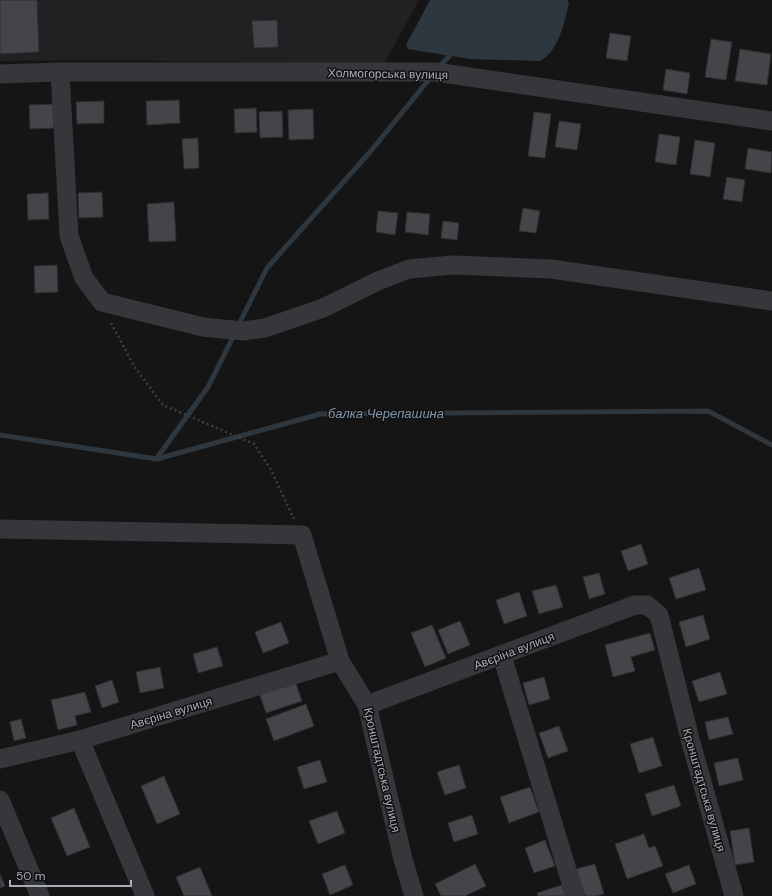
<svg xmlns="http://www.w3.org/2000/svg" width="772" height="896" font-family="'DM Sans',sans-serif">
  <style>
    .built { fill: #212123 }
    .water { fill: #2f373e }
    .lines { fill: none; stroke-linecap: round; stroke-linejoin: round }
    .stream { stroke: #2f373e; stroke-width: 5 }
    .building { fill: #444549; stroke: #2f2f32 }
    .path { stroke: #3c3e42; stroke-width: 2.5; stroke-dasharray: 2 3; stroke-linecap: butt }
    .minor { stroke: #36373b; stroke-width: 19 }
    .labels { text-anchor: middle; dominant-baseline: central; stroke-width: 3; stroke-linejoin: round; paint-order: stroke }
    .street-label { font-size: 12px; fill: #a8acb5; stroke: #101011 }
    .water-label { font-size: 13px; font-style: italic; fill: #8298ad; stroke: #101011 }
  </style>
  <rect width="100%" height="100%" fill="#151516"/>
  <!-- built -->
  <path class="built" d="M0,0H419L384,64L100,60L0,61Z"/>
  <!-- water -->
  <path class="water" d="M430,0H567L569,3C565,21 558,52 540,61L470,59L408,49L406,45Z"/>
  <g class="lines">
    <!-- stream -->
    <g class="stream">
      <path d="M438,68L453,52"/>
      <path d="M238,326L267,268L370,152L431,77"/>
      <path d="M0,435L157,459L320,414L708,411L772,445"/>
      <path d="M157,458L208,387L234,335"/>
    </g>
  </g>
  <!-- building -->
  <g class="building">
    <path d="M0,0H37L39,52L0,54Z"/>
    <path d="M277,20L278,47L254,48L252,21Z"/>
    <path d="M610,33L631,36L627,61L606,58Z"/>
    <path d="M711,39L732,42L726,80L705,77Z"/>
    <path d="M740,49L771,54L767,85L735,81Z"/>
    <path d="M666,69L690,73L687,94L663,90Z"/>
    <path d="M179,100L180,123L147,125L146,101Z"/>
    <path d="M104,101V123L77,124L76,102Z"/>
    <path d="M53,104L54,128L30,129L29,105Z"/>
    <path d="M256,108L257,132L235,133L234,109Z"/>
    <path d="M313,109L314,139L289,140L288,110Z"/>
    <path d="M282,111L283,137L260,138L259,112Z"/>
    <path d="M534,112L551,114L545,158L528,156Z"/>
    <path d="M559,121L581,124L577,150L555,147Z"/>
    <path d="M659,134L680,137L676,165L655,162Z"/>
    <path d="M198,138L199,168L184,169L182,139Z"/>
    <path d="M695,140L715,143L710,177L690,174Z"/>
    <path d="M748,148L772,152L771,173L745,169Z"/>
    <path d="M727,177L745,180L742,202L723,199Z"/>
    <path d="M102,192L103,217L79,218L78,193Z"/>
    <path d="M48,193L49,219L28,220L27,194Z"/>
    <path d="M174,202L176,241L149,242L147,204Z"/>
    <path d="M523,208L540,211L536,233L519,231Z"/>
    <path d="M378,211L398,213L395,235L376,232Z"/>
    <path d="M407,212L430,214L428,235L405,232Z"/>
    <path d="M443,221L459,223L457,240L441,238Z"/>
    <path d="M57,265L58,292L35,293L34,266Z"/>
    <path d="M641,544L648,564L628,571L621,551Z"/>
    <path d="M699,568L706,590L676,599L669,578Z"/>
    <path d="M599,573L605,594L589,599L583,577Z"/>
    <path d="M556,585L563,607L539,614L532,591Z"/>
    <path d="M519,592L527,616L504,624L496,600Z"/>
    <path d="M703,615L710,639L686,647L679,622Z"/>
    <path d="M460,621L470,645L448,654L438,630Z"/>
    <path d="M281,622L289,643L263,653L255,632Z"/>
    <path d="M432,625L446,658L425,667L411,633Z"/>
    <path d="M650,633L655,650L631,657L635,671L613,677L605,645Z"/>
    <path d="M217,647L223,666L198,673L193,654Z"/>
    <path d="M160,667L164,688L140,693L136,672Z"/>
    <path d="M720,672L727,694L699,702L692,681Z"/>
    <path d="M544,677L550,699L529,705L523,683Z"/>
    <path d="M112,680L119,702L102,708L95,686Z"/>
    <path d="M295,681L302,701L266,713L259,693Z"/>
    <path d="M85,692L91,712L75,716L77,725L58,730L51,700Z"/>
    <path d="M306,704L314,726L274,741L266,719Z"/>
    <path d="M728,717L733,734L709,740L705,722Z"/>
    <path d="M21,719L26,738L14,741L10,722Z"/>
    <path d="M559,726L568,751L548,758L539,733Z"/>
    <path d="M653,737L662,766L639,773L630,744Z"/>
    <path d="M738,758L743,780L719,786L714,763Z"/>
    <path d="M320,760L327,782L304,789L297,767Z"/>
    <path d="M459,765L466,788L445,795L437,772Z"/>
    <path d="M164,776L180,814L157,824L141,786Z"/>
    <path d="M674,785L681,806L652,816L645,794Z"/>
    <path d="M530,787L539,812L509,823L500,797Z"/>
    <path d="M74,808L90,847L67,856L51,818Z"/>
    <path d="M337,811L345,833L318,844L309,821Z"/>
    <path d="M472,815L478,834L454,842L448,823Z"/>
    <path d="M749,828L754,862L735,865L730,831Z"/>
    <path d="M644,834L649,848L655,846L663,866L627,879L615,844Z"/>
    <path d="M545,840L555,866L534,873L525,848Z"/>
    <path d="M475,864L486,886L465,896H441L435,884Z"/>
    <path d="M595,864L604,894L596,896H585L576,869Z"/>
    <path d="M345,865L353,885L330,895L322,874Z"/>
    <path d="M689,865L696,884L673,893L665,874Z"/>
    <path d="M200,867L212,896H184L176,877Z"/>
    <path d="M0,874L5,886L0,888Z"/>
    <path d="M562,885L566,896H538L537,893Z"/>
  </g>
  <g class="lines">
    <!-- path -->
    <path class="path" d="M111,323L134,366L163,405L254,444L271,470L294,519"/>
    <!-- minor -->
    <g class="minor">
      <path d="M60,72L69,236L84,278L102,302L203,327L243,331L265,328L323,308L378,281L409,269L453,265L551,269L772,301"/>
      <path d="M0,74L60,72H435L772,121"/>
      <path d="M0,529L302,535L340,661L367,705L403,859L414,896"/>
      <path d="M502,656L575,896"/>
      <path d="M367,705L635,605H647L659,615L690,739L734,896"/>
      <path d="M80,740L145,896"/>
      <path d="M0,759L80,740L340,661"/>
      <path d="M0,800L40,896"/>
    </g>
  </g>
  <g class="labels">
    <!-- street labels -->
    <g class="street-label">
      <text transform="translate(388 74) rotate(1)">Холмогорська вулиця</text>
      <text transform="translate(514 651) rotate(-21)">Авєріна вулиця</text>
      <text transform="translate(171 713) rotate(-17)">Авєріна вулиця</text>
      <text transform="translate(382 770) rotate(77)">Кронштадтська вулиця</text>
      <text transform="translate(704 790) rotate(74)">Кронштадтська вулиця</text>
    </g>
    <!-- water labels -->
    <g class="water-label">
      <text x="386" y="413">балка Черепашина</text>
    </g>
  </g>
  <!-- scale -->
  <path d="M10 880v6h121v-6" fill="none" stroke="#a8acb5" stroke-width="2"/>
  <text x="16" y="880" font-size="12" fill="#a8acb5" stroke="#101011" stroke-width="3" paint-order="stroke">50 m</text>
</svg>
